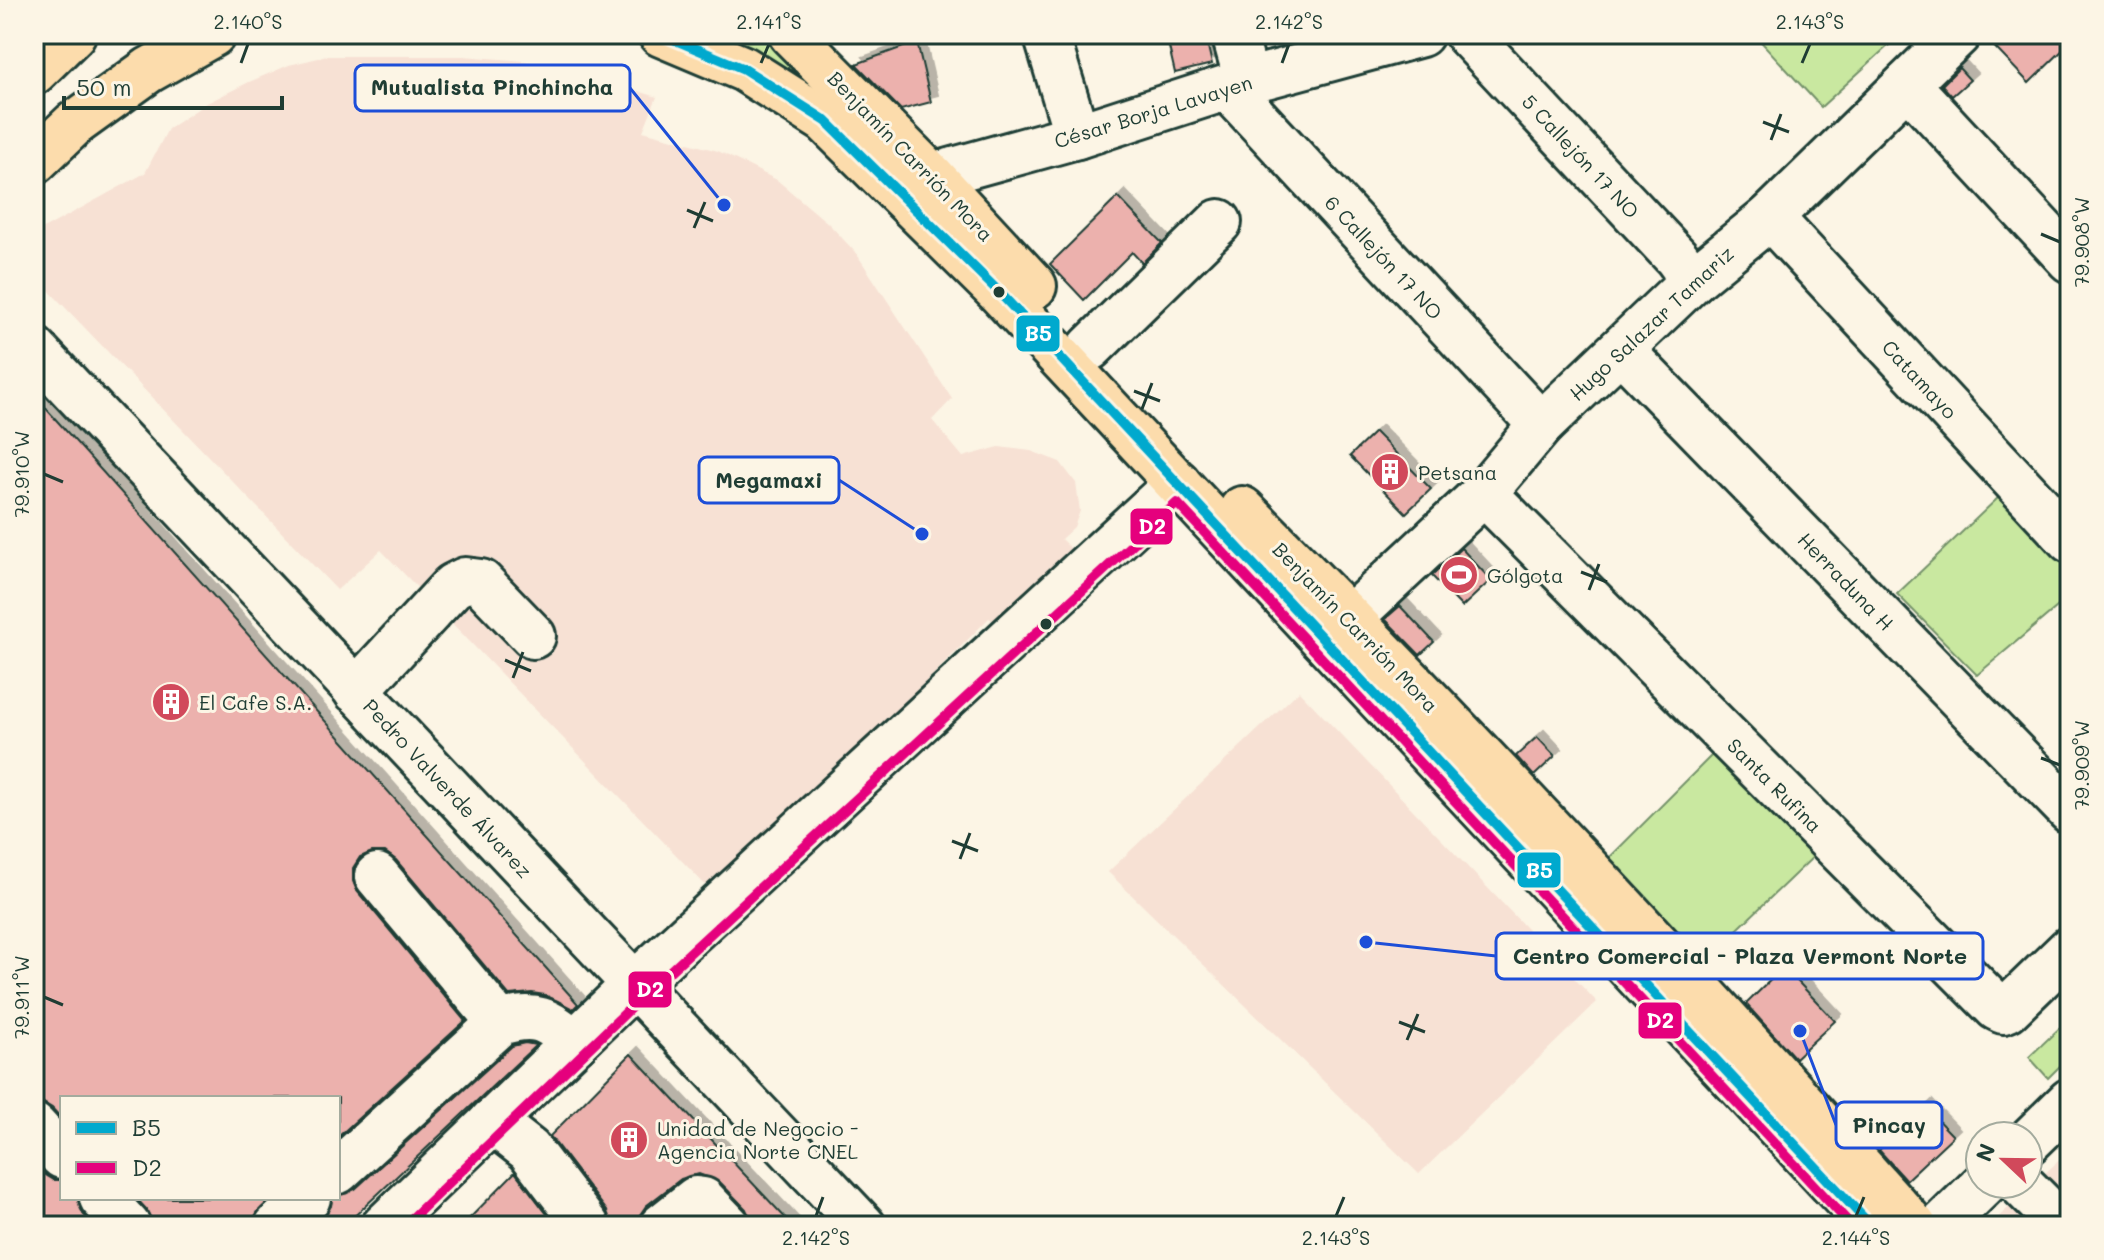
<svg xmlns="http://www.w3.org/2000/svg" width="2104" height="1260" font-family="Mali,sans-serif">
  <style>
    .built { fill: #f7e1d4 }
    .green { fill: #c9e8a0; stroke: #74926a; stroke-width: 2 }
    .building { fill: #ecb1ad; stroke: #1f3d34; stroke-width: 2; filter: url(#shadow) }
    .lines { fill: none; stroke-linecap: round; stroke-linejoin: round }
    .minor-casing { stroke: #1f3d34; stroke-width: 50 }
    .major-casing { stroke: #1f3d34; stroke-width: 50 }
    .minor { stroke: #fcf5e5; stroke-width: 44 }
    .major { stroke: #fcdcac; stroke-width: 44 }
    .bus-1-casing { stroke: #fcf5e5; stroke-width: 16 }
    .bus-2-casing { stroke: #fcf5e5; stroke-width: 16 }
    .bus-1 { stroke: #00a9ce; stroke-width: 10 }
    .bus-2 { stroke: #e5007d; stroke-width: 10 }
    .ticks { fill: none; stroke: #1f3d34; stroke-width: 3 }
    .bus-dot { fill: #1f3d34; stroke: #fcf5e5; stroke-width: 3 }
    .labels { text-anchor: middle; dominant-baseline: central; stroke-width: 6; stroke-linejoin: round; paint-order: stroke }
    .street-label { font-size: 20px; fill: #1f3d34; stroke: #fcf5e5 }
    .poi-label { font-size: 20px; fill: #1f3d34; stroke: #fcf5e5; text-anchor: start }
    .leader { fill: none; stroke: #1d4ed8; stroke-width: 3 }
    .callout-dot { fill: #1d4ed8; stroke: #fcf5e5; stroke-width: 3 }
    .callout { fill: #fcf5e5; stroke: #1d4ed8; stroke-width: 3 }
    .callout-label { font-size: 22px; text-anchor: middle; font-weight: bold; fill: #1f3d34 }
    .line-badge { stroke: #fcf5e5; stroke-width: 3 }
    .badge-label { font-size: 22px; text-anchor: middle; font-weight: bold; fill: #fff }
    .neatline { fill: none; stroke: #1f3d34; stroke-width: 3 }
    .ticks-label { font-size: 20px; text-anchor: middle; fill: #1f3d34 }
  </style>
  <defs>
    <filter id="shadow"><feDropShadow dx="7" dy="-7" stdDeviation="0" flood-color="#0004"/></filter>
  </defs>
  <rect width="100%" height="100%" fill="#fcf5e5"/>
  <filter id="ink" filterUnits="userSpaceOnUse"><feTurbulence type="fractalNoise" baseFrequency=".0125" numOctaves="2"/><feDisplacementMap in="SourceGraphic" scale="16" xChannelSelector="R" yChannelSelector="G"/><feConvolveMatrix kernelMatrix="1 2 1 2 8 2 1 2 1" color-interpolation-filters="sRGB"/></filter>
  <g filter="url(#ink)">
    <!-- built -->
    <g class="built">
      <path d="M327,56H463L524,61L585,74L657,97L643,131L718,151L777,180L829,224L856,253L952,399L932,420L963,457L999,447L1031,451L1060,462L1076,483L1080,511L1074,527L1061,539L1072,550L995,623L989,618L922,686L930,697L713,893L381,550L337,590L34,275V234L145,173L168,129L205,104L249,82L289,65Z"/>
      <path d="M1299,691L1597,1002L1419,1174L1108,872Z"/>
      <path d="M2070,1150V1226H1989Z"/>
    </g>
    <!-- green -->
    <g class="green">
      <path d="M705,34H762L794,63L791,72Z"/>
      <path d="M1754,34H1901L1821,107Z"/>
      <path d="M2000,496L2070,568V596L1977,675L1897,594Z"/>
      <path d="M1714,753L1814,856L1692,973L1600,867Z"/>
      <path d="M2070,1018V1056L2048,1078L2029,1057Z"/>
    </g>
    <!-- building -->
    <g class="building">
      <path d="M1166,34H1205L1212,64L1175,73Z"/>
      <path d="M1982,34H2070V43L2029,83Z"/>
      <path d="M917,42L931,102L901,110L856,64Z"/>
      <path d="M1959,68L1970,80L1952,96L1942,85Z"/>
      <path d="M1118,197L1162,243L1142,263L1132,252L1084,300L1050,264Z"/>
      <path d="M34,395L578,1004L573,1009L545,995L532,993L509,995L396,860L385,852H372L360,857L353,868V881L357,891L465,1021L338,1137V1098H62V1119L52,1108L42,1102H34Z"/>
      <path d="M1375,432L1431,489L1406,513L1350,456Z"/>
      <path d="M1461,548L1491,580L1462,607L1432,576Z"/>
      <path d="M1400,606L1434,642L1420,655L1385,619Z"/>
      <path d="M1537,737L1555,756L1534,776L1516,756Z"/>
      <path d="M1784,967L1835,1021L1795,1058L1746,1004Z"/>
      <path d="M525,1043L536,1045L344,1226H314L331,1206L332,1198H338V1195L355,1189L512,1046Z"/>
      <path d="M631,1054L793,1226H752L746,1209L721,1183L699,1174L681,1179L646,1206L639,1216L638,1226H611L607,1211L550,1136Z"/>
      <path d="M1925,1107L1953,1136L1906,1180L1879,1150Z"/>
      <path d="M34,1163L44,1174L54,1180H62V1198H78L83,1214L94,1226H34Z"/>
      <path d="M515,1172L556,1226H462Z"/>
      <path d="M136,1198H271L254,1218L253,1226H152L147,1210Z"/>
    </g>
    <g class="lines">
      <!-- minor casing -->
      <g class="minor-casing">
        <g id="minor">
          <path d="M1046,34L1077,136"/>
          <path d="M1234,34L1247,81"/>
          <path d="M1467,34L1677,258L1693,280"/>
          <path d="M1907,84L2070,260"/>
          <path d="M1228,88L1541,425"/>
          <path d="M932,176L1077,136L1247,81L1421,34"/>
          <path d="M1770,217L2070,540"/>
          <path d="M1090,348L1219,222"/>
          <path d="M34,349L863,1226"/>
          <path d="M1622,351L2070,811"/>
          <path d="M1484,493L1997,1008L2003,1011L2008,1009L2070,949"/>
          <path d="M1350,618L1484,493L1541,425L1693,280L1770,217L1958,34"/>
          <path d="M356,691L453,586L465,580L481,582L533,636"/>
          <path d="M377,876L500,1023"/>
          <path d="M492,1121L529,1150L587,1226"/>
          <path d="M34,1126L62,1156"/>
          <path d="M2028,1142L2070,1101"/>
          <path d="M338,1171L500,1023C536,1012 546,1019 575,1042"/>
          <path d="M2021,1184L2063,1226"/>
          <path d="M102,1198L128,1226"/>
          <path d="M277,1226L308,1198"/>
          <path d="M384,1226L634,985L1178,483"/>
          <path d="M662,1226L696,1199L703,1200L728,1226"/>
          <path d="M1941,1226L1984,1184"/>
        </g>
      </g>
      <!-- major casing -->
      <g class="major-casing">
        <g id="major">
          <path d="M661,34L744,69L826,121L999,292L1871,1226"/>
          <path d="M791,34L932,176L1034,286"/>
          <path d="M34,72L73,34"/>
          <path d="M34,162L74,124L149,70L213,34"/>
          <path d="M1242,509C1473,741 1695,983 1914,1226"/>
        </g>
      </g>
      <!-- minor -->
      <use href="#minor" class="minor"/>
      <!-- major -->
      <use href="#major" class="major"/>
      <!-- bus-1 casing -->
      <g class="bus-1-casing">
        <path id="bus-1" d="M661,34L744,69L826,121L999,292L1871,1226"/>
      </g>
      <!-- bus-2 casing -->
      <g class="bus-2-casing">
        <path id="bus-2" d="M404,1226L644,995L1177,503L1852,1226"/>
      </g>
      <!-- bus-1 -->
      <use href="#bus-1" class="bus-1"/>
      <!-- bus-2 -->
      <use href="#bus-2" class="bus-2"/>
    </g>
  </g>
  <!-- ticks -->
  <path class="ticks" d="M241,63L248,44M761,63L769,44M1282,63L1289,44M1802,63L1810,44M1763,122L1789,132M1771,140L1781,114M687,210L713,221M694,228L705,202M2041,234L2060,242M1134,391L1160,401M1142,409L1152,383M44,474L63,482M1581,572L1607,582M1589,590L1599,564M505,660L531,671M513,678L523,652M2041,758L2060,765M952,841L978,851M960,859L970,833M44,997L63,1005M1399,1022L1425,1032M1407,1040L1418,1014M816,1216L823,1197M1336,1216L1344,1197M1856,1216L1864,1197"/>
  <!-- icons -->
  <defs>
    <g id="building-disc" transform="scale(2)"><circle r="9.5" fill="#d1495b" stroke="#fcf5e5"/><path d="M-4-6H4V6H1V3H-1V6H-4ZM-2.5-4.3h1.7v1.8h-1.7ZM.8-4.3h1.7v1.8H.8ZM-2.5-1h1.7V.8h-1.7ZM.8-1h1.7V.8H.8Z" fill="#fff"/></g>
    <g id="stadium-disc" transform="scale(2)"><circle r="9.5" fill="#d1495b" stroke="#fcf5e5"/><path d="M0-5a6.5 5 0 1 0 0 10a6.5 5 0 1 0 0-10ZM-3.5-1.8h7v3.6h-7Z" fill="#fff"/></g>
  </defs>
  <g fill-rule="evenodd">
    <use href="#building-disc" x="1390" y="472"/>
    <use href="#stadium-disc" x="1459" y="575"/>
    <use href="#building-disc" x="171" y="702"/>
    <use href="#building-disc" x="629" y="1140"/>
  </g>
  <!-- markers -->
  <g class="bus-dot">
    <circle cx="999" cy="292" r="7"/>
    <circle cx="1046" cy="624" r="7"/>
  </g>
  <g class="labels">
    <!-- street labels -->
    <g class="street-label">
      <text transform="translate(1153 111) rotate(-17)">César Borja Lavayen</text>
      <text transform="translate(911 156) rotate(46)">Benjamín Carrión Mora</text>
      <text transform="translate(1581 156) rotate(47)">5 Callejón 17 NO</text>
      <text transform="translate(1384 257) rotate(47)">6 Callejón 17 NO</text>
      <text transform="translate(1651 323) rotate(-43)">Hugo Salazar Tamariz</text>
      <text transform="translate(1920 379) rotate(47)">Catamayo</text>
      <text transform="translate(1846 581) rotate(46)">Herraduna H</text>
      <text transform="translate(1356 627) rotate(46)">Benjamín Carrión Mora</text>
      <text transform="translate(1775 785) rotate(45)">Santa Rufina</text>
      <text transform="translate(448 788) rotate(47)">Pedro Valverde Álvarez</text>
    </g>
    <!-- poi labels -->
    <g class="poi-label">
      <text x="1418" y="472">Petsana</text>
      <text x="1487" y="575">Gólgota</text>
      <text x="199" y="702">El Cafe S.A.</text>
      <text x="657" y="1128">Unidad de Negocio -<tspan x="657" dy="23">Agencia Norte CNEL</tspan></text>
    </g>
  </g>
  <!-- callouts -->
  <path class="leader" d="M724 205L630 88M922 534L839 480M1366 942L1496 956M1800 1031L1836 1125"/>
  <g class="callout-dot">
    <circle cx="724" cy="205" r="8"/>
    <circle cx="922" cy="534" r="8"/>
    <circle cx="1366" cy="942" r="8"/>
    <circle cx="1800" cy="1031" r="8"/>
  </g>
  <g class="callout">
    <rect x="355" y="65" width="275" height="46" rx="8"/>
    <rect x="699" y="457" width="140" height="46" rx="8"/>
    <rect x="1496" y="933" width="487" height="46" rx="8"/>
    <rect x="1836" y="1102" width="106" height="46" rx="8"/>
  </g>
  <g class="callout-label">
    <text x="492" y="95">Mutualista Pinchincha</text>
    <text x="769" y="488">Megamaxi</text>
    <text x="1740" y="964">Centro Comercial - Plaza Vermont Norte</text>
    <text x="1889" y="1133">Pincay</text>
  </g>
  <g class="line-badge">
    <rect x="1015" y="314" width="46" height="39" rx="8" fill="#00a9ce"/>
    <rect x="1129" y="507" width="45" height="39" rx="8" fill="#e5007d"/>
    <rect x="1516" y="851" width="46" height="38" rx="8" fill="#00a9ce"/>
    <rect x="627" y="970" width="46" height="39" rx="8" fill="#e5007d"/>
    <rect x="1637" y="1001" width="46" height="39" rx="8" fill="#e5007d"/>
  </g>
  <g class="badge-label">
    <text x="1038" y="341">B5</text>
    <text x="1152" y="534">D2</text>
    <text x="1539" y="878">B5</text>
    <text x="650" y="997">D2</text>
    <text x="1660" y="1028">D2</text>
  </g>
  <!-- margin -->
  <rect width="2104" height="1260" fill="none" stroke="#fcf5e5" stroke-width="88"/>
  <!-- legend -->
  <rect x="60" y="1096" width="280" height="104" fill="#fcf5e5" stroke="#a4ab9e" stroke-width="2"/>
  <rect x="76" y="1122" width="40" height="12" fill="#00a9ce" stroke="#a4ab9e" stroke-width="2"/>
  <text x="132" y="1136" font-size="24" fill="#1f3d34">B5</text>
  <rect x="76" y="1162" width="40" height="12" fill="#e5007d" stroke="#a4ab9e" stroke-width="2"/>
  <text x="132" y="1176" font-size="24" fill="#1f3d34">D2</text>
  <!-- north arrow -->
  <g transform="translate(2004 1160) rotate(292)"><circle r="38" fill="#fcf5e5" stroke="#a4ab9e" stroke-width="2"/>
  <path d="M0-6L14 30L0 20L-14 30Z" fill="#d1495b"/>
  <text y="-12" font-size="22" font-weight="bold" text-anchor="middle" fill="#1f3d34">N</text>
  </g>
  <!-- scale -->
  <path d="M64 96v12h218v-12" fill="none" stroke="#1f3d34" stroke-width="4"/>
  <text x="76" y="96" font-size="24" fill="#1f3d34" stroke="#fcf5e5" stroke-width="6" paint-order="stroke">50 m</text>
  <rect x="44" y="44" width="2016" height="1172" class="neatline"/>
  <g class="ticks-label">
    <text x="248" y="29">2.140°S</text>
    <text x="769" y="29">2.141°S</text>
    <text x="1289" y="29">2.142°S</text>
    <text x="1810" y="29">2.143°S</text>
    <text transform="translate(2082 242) rotate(-90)" y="7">79.908°W</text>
    <text transform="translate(22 474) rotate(-90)" y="7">79.910°W</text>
    <text transform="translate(2082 765) rotate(-90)" y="7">79.909°W</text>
    <text transform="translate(22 997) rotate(-90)" y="7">79.911°W</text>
    <text x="816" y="1245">2.142°S</text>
    <text x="1336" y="1245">2.143°S</text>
    <text x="1856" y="1245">2.144°S</text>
  </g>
</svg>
